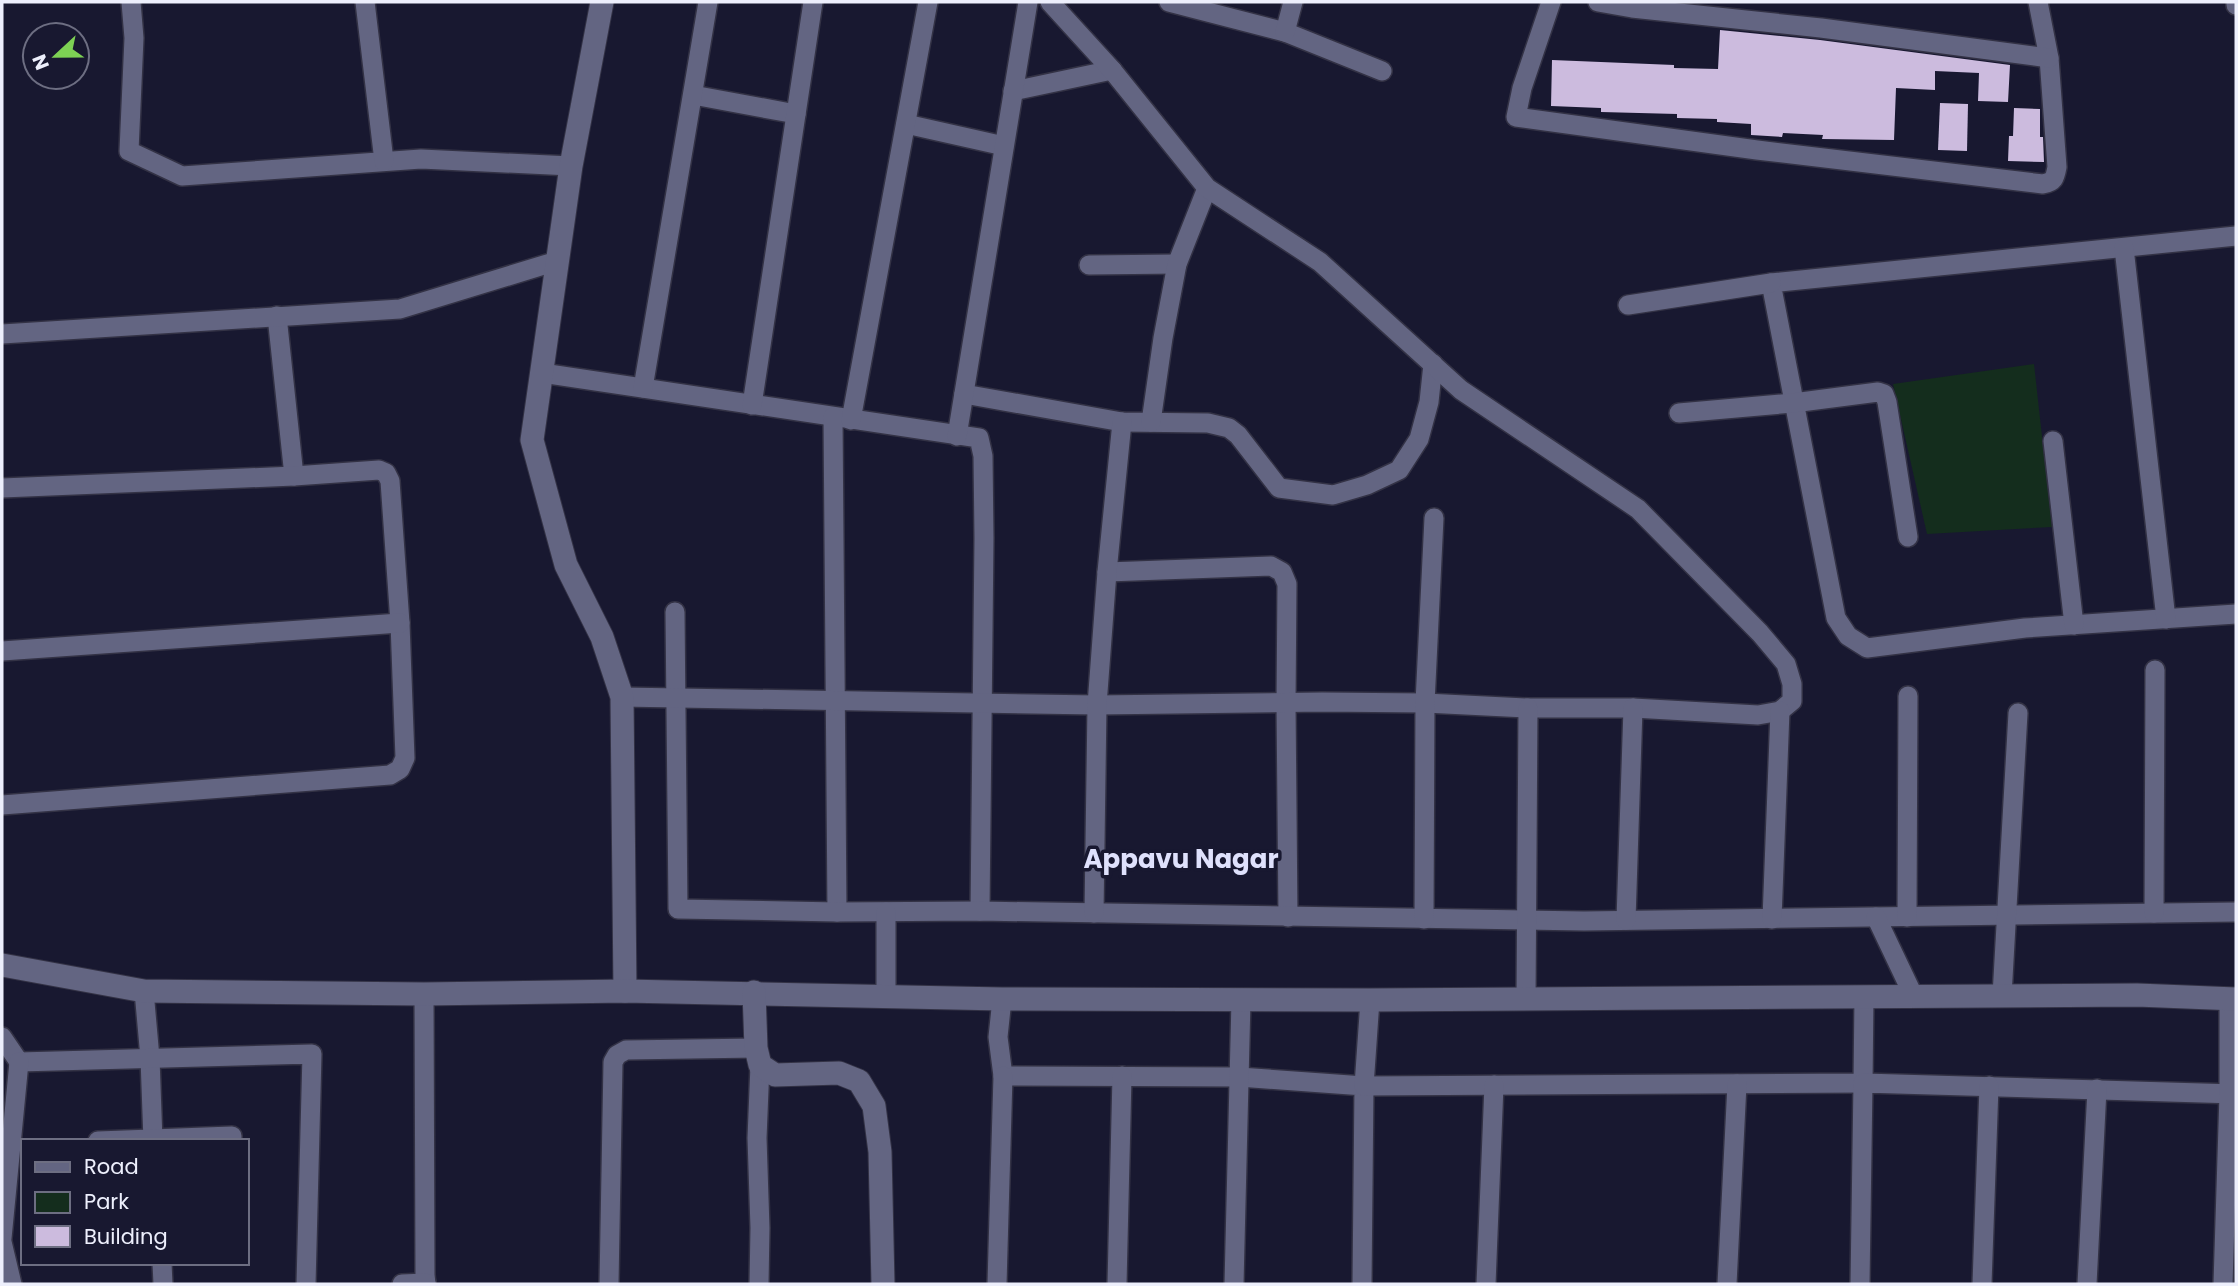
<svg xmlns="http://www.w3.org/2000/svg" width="2238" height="1286" font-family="Poppins,sans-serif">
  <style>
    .green { fill: #142d1d }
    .building { fill: #ccbbde }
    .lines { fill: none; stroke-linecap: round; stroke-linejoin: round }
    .minor-casing { stroke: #333245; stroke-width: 22 }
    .tertiary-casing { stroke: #333245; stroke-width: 25 }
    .minor { stroke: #636582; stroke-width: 19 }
    .tertiary { stroke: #636582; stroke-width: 23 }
    .labels { text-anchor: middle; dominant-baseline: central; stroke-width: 7; stroke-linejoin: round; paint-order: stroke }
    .district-label { font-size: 26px; font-weight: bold; fill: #dfe1fc; stroke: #181830 }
  </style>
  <rect width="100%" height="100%" fill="#181830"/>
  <!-- green -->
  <path class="green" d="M2034,364L2052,527L1927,534L1893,384Z"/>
  <!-- building -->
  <g class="building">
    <path d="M1720,30L1820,40L2010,65L2008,102L1978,101L1979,73L1935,71V90L1896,88L1894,140L1822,139L1823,135L1783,133L1782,137L1751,135V124L1717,122V119L1677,118V114L1601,112V108L1551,106L1552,60L1674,65V68L1718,69Z"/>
    <path d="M1940,103L1968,104L1967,151L1938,150Z"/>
    <path d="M2014,108L2040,109V137H2043L2044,162L2008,161L2009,136H2013Z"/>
  </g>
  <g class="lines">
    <!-- minor casing -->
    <g class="minor-casing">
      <g id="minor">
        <path d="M131,2L134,38L129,151L182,176L421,159L571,166"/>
        <path d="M365,2L384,161"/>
        <path d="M1169,2L1285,32L1382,71"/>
        <path d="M1551,2L1522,88L1516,117L1757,150L2043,184C2054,182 2055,178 2057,167L2049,58L2038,2"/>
        <path d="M1598,2L1632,8L1821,28L2049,58"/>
        <path d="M2236,2V5"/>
        <path d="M1285,32L1293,2"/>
        <path d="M1013,91L1112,70"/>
        <path d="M693,95L796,114"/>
        <path d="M906,124L1004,146"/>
        <path d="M2236,236L1771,283L1836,618L1848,636L1867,648L2025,628L2236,614"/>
        <path d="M2124,248L2166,619"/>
        <path d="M1089,265L1177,264"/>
        <path d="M1628,305L1771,283"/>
        <path d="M277,316L294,476"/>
        <path d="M2,334L400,309L557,261"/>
        <path d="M542,373L979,438L983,456L984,538L980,911"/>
        <path d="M643,388L708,2"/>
        <path d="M964,394L1122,422L1208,423L1229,428L1238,435L1279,488L1333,495L1367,485L1399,470L1419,439L1429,402L1433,364"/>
        <path d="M752,405L813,2"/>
        <path d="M1679,413L1793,403L1878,392L1884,394L1887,402L1908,537"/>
        <path d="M833,417L837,912"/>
        <path d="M851,420L928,2"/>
        <path d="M1151,422L1163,338L1177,264L1207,188"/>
        <path d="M957,436L1028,2"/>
        <path d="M2053,441L2074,625"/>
        <path d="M2,488L294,476L379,470L386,473L390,481L400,623L405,758L400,769L390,775L2,805"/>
        <path d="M1107,572L1271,566L1282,572L1287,584L1286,703L1288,917"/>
        <path d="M675,612L678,909L837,912L980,911L1584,921L2236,912"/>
        <path d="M2,651L400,623"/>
        <path d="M622,697L1097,705L1322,702L1425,703L1528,708H1633L1758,715L1780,711L1792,701V684L1786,664L1760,633L1638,509L1461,390L1320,262L1207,188L1112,70L1050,2"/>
        <path d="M1094,913L1097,705L1107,572L1122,422"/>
        <path d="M2154,913L2155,670"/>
        <path d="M1876,917L1914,997"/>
        <path d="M1907,917L1908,696"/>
        <path d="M1424,919L1425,703L1434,518"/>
        <path d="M1772,919L1780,711"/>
        <path d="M1626,920L1633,708"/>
        <path d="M144,991L150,1058L153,1141"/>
        <path d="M424,994L425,1275L426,1284"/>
        <path d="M886,996V912"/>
        <path d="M2002,996L2018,713"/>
        <path d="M1002,999L998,1037L1003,1076L1239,1077L1364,1086L1362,1284"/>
        <path d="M1370,1000L1364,1086L1863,1083L1864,997"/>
        <path d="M1526,1000L1528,708"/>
        <path d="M2,1037L19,1062L312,1054L306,1284"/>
        <path d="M98,1141L232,1136V1141"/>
        <path d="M2,1238L19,1062"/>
        <path d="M2,1242L12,1284"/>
        <path d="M162,1263L163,1284"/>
        <path d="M402,1284L426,1283"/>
        <path d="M609,1284L613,1062L617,1055L626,1050L756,1048"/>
        <path d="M759,1284L760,1228L757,1138L760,1065"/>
        <path d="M997,1284L1003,1076"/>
        <path d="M1117,1284L1122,1076"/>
        <path d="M1234,1284L1241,1000"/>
        <path d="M1486,1284L1494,1085"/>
        <path d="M1727,1284L1737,1084"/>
        <path d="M1860,1284L1863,1083L2236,1094"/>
        <path d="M1982,1284L1989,1086"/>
        <path d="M2087,1284L2097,1089"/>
        <path d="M2223,1284L2229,1094V999"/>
      </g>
    </g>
    <!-- tertiary casing -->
    <g class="tertiary-casing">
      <g id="tertiary">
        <path d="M602,2L571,166L532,440L566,565L602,637L622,697L625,991"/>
        <path d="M2,965L144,991L424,994L625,991L1002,999L1370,1000L2137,995L2236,999"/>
        <path d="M754,992L756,1048L760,1065L775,1075L839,1073L859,1081L874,1106L880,1152L883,1284"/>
      </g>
    </g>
    <!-- minor -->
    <use href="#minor" class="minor"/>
    <!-- tertiary -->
    <use href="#tertiary" class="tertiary"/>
  </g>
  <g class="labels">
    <!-- district labels -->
    <g class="district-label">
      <text x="1181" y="859">Appavu Nagar</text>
    </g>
  </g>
  <!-- border -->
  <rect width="2238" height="1286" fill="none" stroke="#edeffc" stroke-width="7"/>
  <!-- legend -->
  <rect x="21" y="1139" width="228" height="126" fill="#181830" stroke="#6d6e82" stroke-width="2"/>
  <rect x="35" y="1162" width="35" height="10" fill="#636582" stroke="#6d6e82" stroke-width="2"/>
  <text x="84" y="1174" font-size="21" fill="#edeffc">Road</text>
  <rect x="35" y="1192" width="35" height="21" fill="#142d1d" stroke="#6d6e82" stroke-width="2"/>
  <text x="84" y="1209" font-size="21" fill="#edeffc">Park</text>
  <rect x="35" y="1226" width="35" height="21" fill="#ccbbde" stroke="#6d6e82" stroke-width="2"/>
  <text x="84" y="1244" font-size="21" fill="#edeffc">Building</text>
  <!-- north arrow -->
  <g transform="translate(56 56) rotate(248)"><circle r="33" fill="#181830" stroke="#6d6e82" stroke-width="2"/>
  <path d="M0-5L12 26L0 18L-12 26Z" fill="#7dd154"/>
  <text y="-10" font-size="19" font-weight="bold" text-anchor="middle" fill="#edeffc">N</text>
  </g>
</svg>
